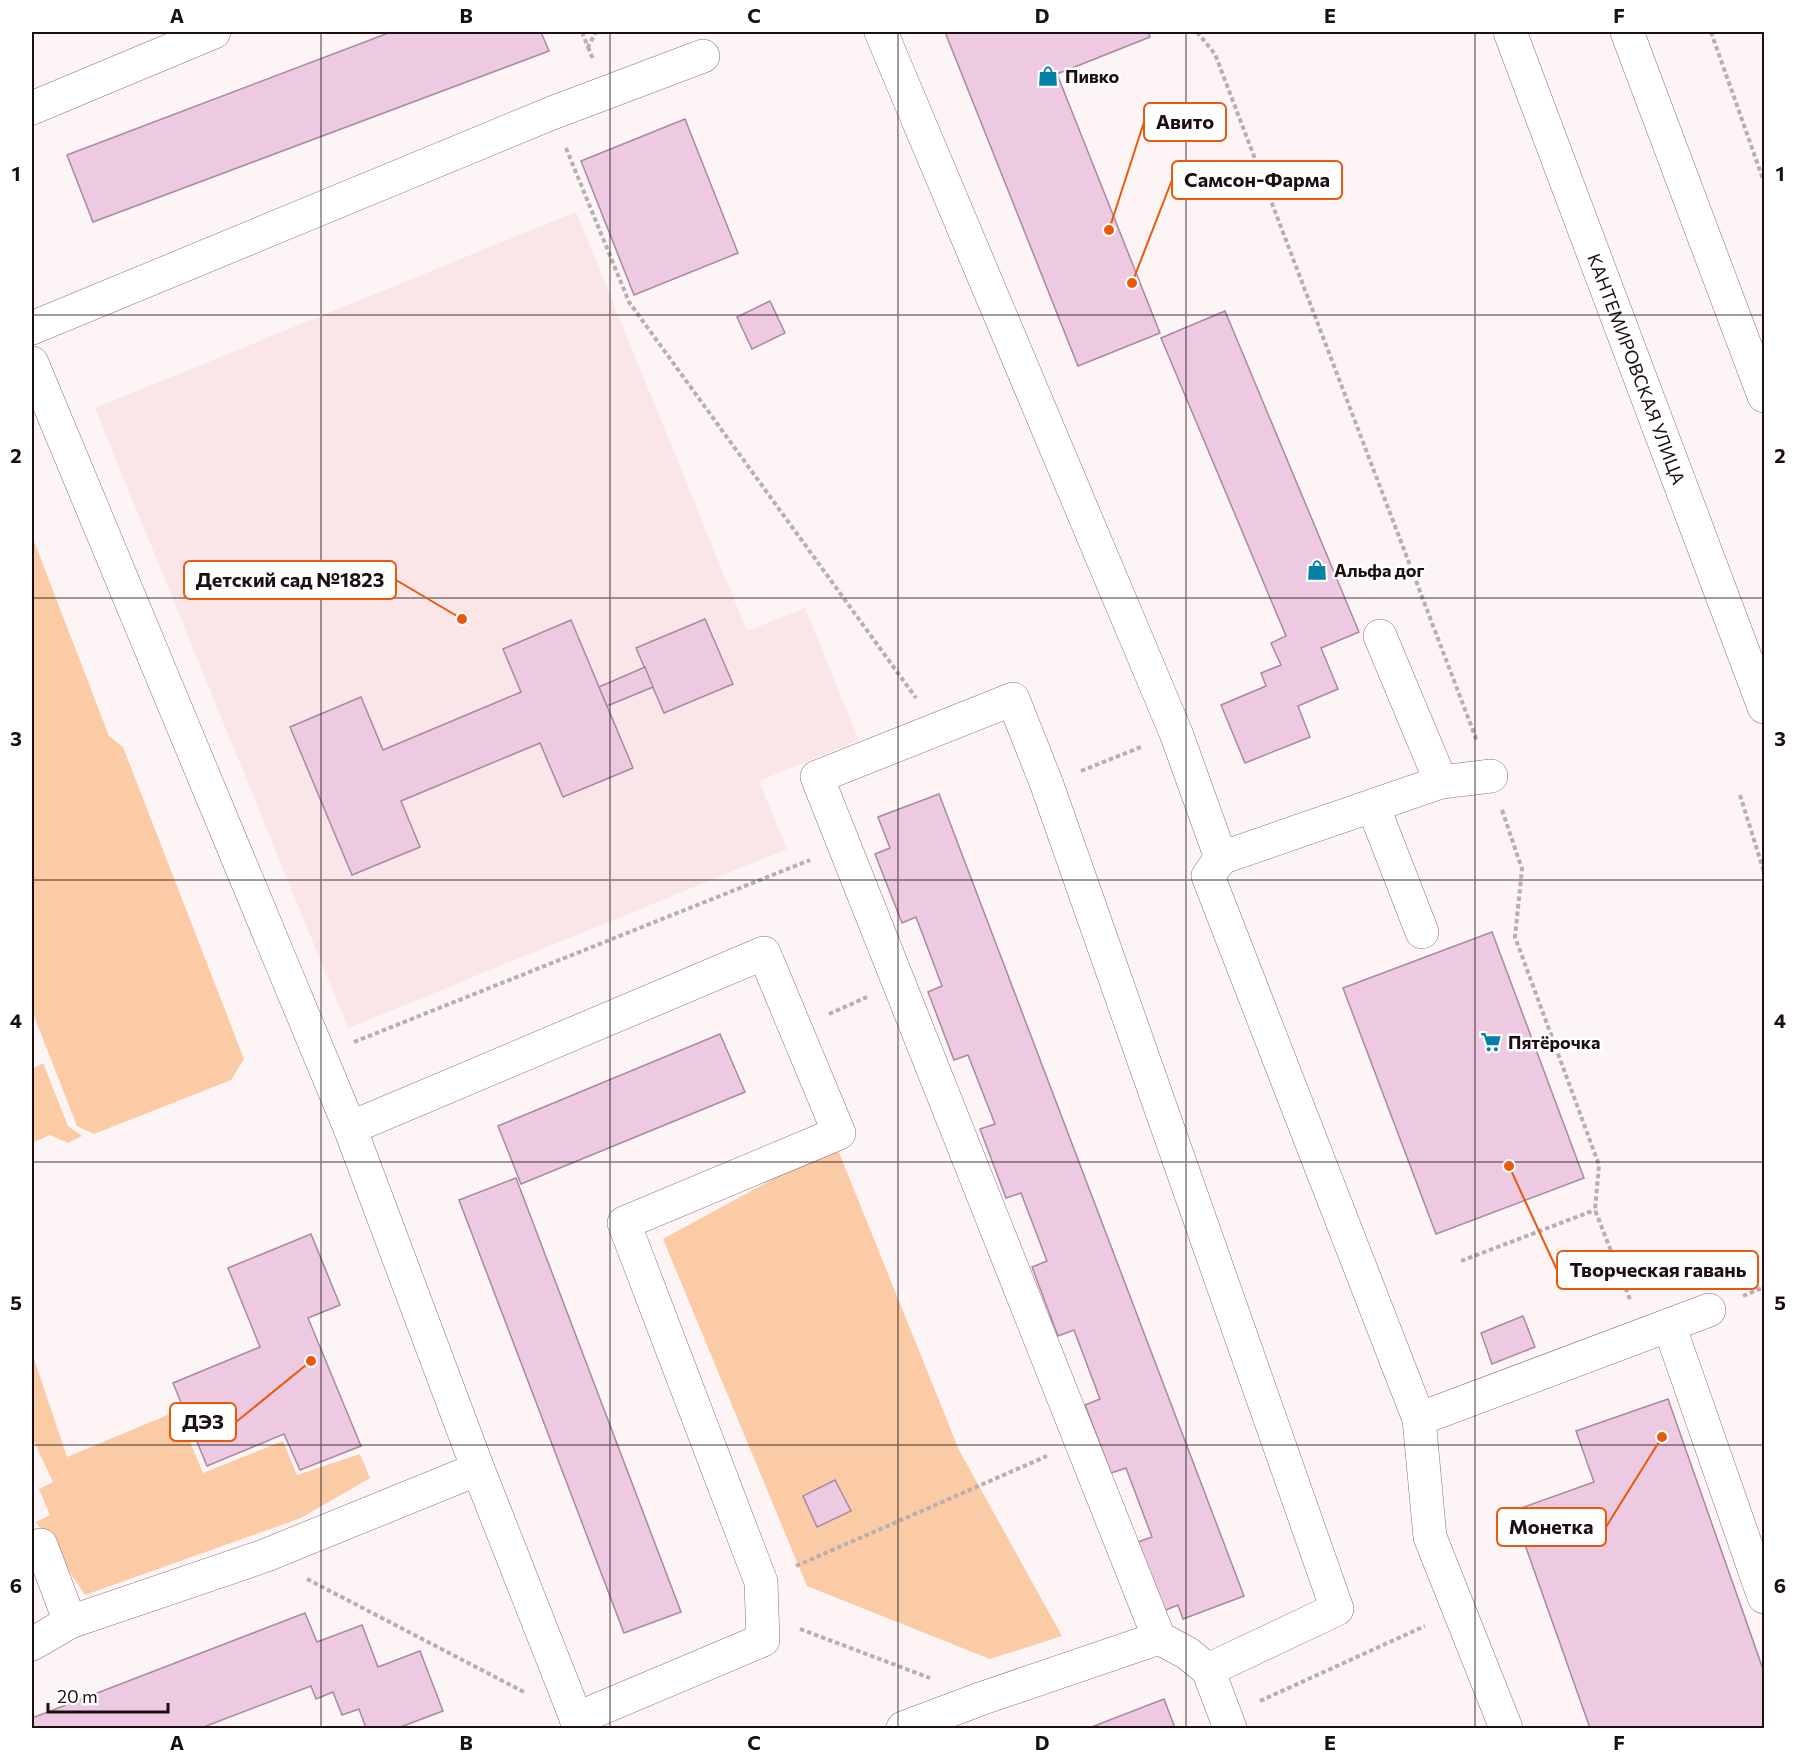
<svg xmlns="http://www.w3.org/2000/svg" width="1796" height="1760" font-family="Commissioner,sans-serif">
  <style>
    .built { fill: #fae5e9 }
    .green { fill: #facba5 }
    .building { fill: #edcae2; stroke: #a9899f; stroke-width: 1.5 }
    .lines { fill: none; stroke-linecap: round; stroke-linejoin: round }
    .minor-casing { stroke: #936d75; stroke-width: 34 }
    .major-casing { stroke: #936d75; stroke-width: 34 }
    .path { stroke: #b9afb1; stroke-width: 4; stroke-dasharray: 4.5 3; stroke-linecap: butt }
    .minor { stroke: #fff; stroke-width: 33 }
    .major { stroke: #fff; stroke-width: 33 }
    .grid { fill: none; stroke: #1c0e11; stroke-width: 1.5; stroke-opacity: 0.55 }
    .labels { text-anchor: middle; dominant-baseline: central; stroke-width: 5; stroke-linejoin: round; paint-order: stroke }
    .poi-label { font-size: 18px; font-weight: bold; fill: #1c0e11; stroke: #fff; text-anchor: start }
    .street-label { font-size: 18px; fill: #1c0e11; stroke: #fff }
    .leader { fill: none; stroke: #e8590c; stroke-width: 2 }
    .callout-dot { fill: #e8590c; stroke: #fff; stroke-width: 2 }
    .callout { fill: #fff; stroke: #e8590c; stroke-width: 2 }
    .callout-label { font-size: 20px; text-anchor: middle; font-weight: bold; fill: #1c0e11 }
    .neatline { fill: none; stroke: #1c0e11; stroke-width: 2 }
    .grid-label { font-size: 20px; text-anchor: middle; font-weight: bold; fill: #1c0e11 }
  </style>
  <rect width="100%" height="100%" fill="#fdf4f6"/>
  <!-- built -->
  <path class="built" d="M576,212L747,631L805,608L859,740L759,781L787,849L348,1028L95,408Z"/>
  <!-- green -->
  <g class="green">
    <path d="M32,536L109,736L123,747L244,1059L231,1080L94,1134L77,1126L32,1011Z"/>
    <path d="M43,1063L68,1126L82,1136L68,1143L50,1135L32,1143V1069Z"/>
    <path d="M836,1145L959,1450L1062,1636L990,1659L807,1586L663,1239Z"/>
    <path d="M32,1353L67,1457L177,1411L203,1473L283,1441L297,1475L360,1454L370,1478L301,1518L85,1595L36,1522L50,1515L39,1489L53,1482L32,1437Z"/>
  </g>
  <!-- building -->
  <g class="building">
    <path d="M391,32H541L549,51L93,222L67,155Z"/>
    <path d="M945,32H1148L1150,37L1057,74L1160,333L1078,366Z"/>
    <path d="M685,119L738,253L634,295L581,161Z"/>
    <path d="M770,301L785,333L752,349L737,317Z"/>
    <path d="M1225,311L1359,632L1321,648L1338,689L1298,706L1310,737L1245,763L1221,705L1266,686L1261,673L1281,665L1271,643L1286,636L1161,338Z"/>
    <path d="M705,619L733,684L664,713L636,648Z"/>
    <path d="M571,620L633,768L563,797L540,743L401,801L420,847L352,875L290,727L361,697L383,750L521,692L503,649Z"/>
    <path d="M645,667L653,687L607,706L599,687Z"/>
    <path d="M939,794L1244,1596L1183,1619L1178,1605L1161,1612L1135,1543L1152,1537L1126,1468L1111,1473L1085,1405L1100,1399L1074,1330L1058,1336L1032,1267L1047,1261L1021,1193L1006,1198L980,1129L995,1124L968,1055L954,1060L928,992L942,986L916,917L902,923L875,854L890,848L878,817Z"/>
    <path d="M1492,932L1584,1178L1436,1234L1343,988Z"/>
    <path d="M720,1034L745,1092L521,1184L498,1126Z"/>
    <path d="M516,1178L681,1612L624,1633L459,1200Z"/>
    <path d="M311,1234L340,1305L308,1318L361,1446L300,1470L284,1434L207,1466L173,1383L260,1347L228,1268Z"/>
    <path d="M1523,1316L1535,1347L1492,1364L1481,1333Z"/>
    <path d="M1668,1399L1764,1672V1728H1590L1513,1511L1594,1482L1576,1431Z"/>
    <path d="M835,1480L851,1511L817,1527L803,1496Z"/>
    <path d="M305,1613L317,1642L362,1625L378,1667L420,1651L443,1711L398,1728H366L359,1709L342,1715L333,1692L316,1699L311,1686L201,1728H32V1718Z"/>
    <path d="M1164,1699L1175,1728H1089Z"/>
  </g>
  <g class="lines">
    <!-- minor casing -->
    <g class="minor-casing">
      <g id="minor">
        <path d="M881,32L1176,733L1221,858L1441,782L1491,776"/>
        <path d="M32,108L214,32"/>
        <path d="M32,328L552,113L703,56"/>
        <path d="M32,363L350,1128L478,1469L580,1728"/>
        <path d="M1380,636L1441,782"/>
        <path d="M1373,806L1422,932"/>
        <path d="M1221,858L1208,876L1419,1419"/>
        <path d="M350,1128L764,953L839,1133L624,1223L761,1582L763,1640L576,1719"/>
        <path d="M1669,1325L1764,1597"/>
        <path d="M41,1545L70,1622L264,1556L478,1469"/>
        <path d="M1159,1638L817,777L1013,699L1047,785L1337,1609L1208,1670"/>
        <path d="M32,1644L70,1622"/>
        <path d="M903,1728L983,1698L1159,1638L1187,1653L1208,1670L1230,1728"/>
        <path d="M1506,1728L1430,1537L1419,1419L1709,1310"/>
      </g>
    </g>
    <!-- major casing -->
    <g class="major-casing">
      <g id="major">
        <path id="s1" d="M1510,32L1764,707"/>
        <path d="M1627,32L1764,396"/>
      </g>
    </g>
    <!-- path -->
    <g class="path">
      <path d="M582,32L588,47L596,32"/>
      <path d="M1197,32L1215,54L1477,741"/>
      <path d="M1711,32L1764,182"/>
      <path d="M588,47L593,59"/>
      <path d="M566,148L629,302L916,698"/>
      <path d="M1081,771L1141,747"/>
      <path d="M1740,795L1764,872"/>
      <path d="M1502,810L1522,869L1515,937L1599,1165L1595,1210L1631,1302"/>
      <path d="M829,1014L867,997"/>
      <path d="M354,1042L810,860"/>
      <path d="M1461,1261L1595,1210"/>
      <path d="M1743,1296L1764,1287"/>
      <path d="M796,1566L1047,1456"/>
      <path d="M307,1579L524,1692"/>
      <path d="M800,1629L930,1678"/>
      <path d="M1260,1701L1425,1626"/>
    </g>
    <!-- minor -->
    <use href="#minor" class="minor"/>
    <!-- major -->
    <use href="#major" class="major"/>
  </g>
  <!-- grid -->
  <path class="grid" d="M321,32V1728M610,32V1728M898,32V1728M1186,32V1728M1475,32V1728M32,315H1764M32,598H1764M32,880H1764M32,1162H1764M32,1445H1764"/>
  <!-- icons -->
  <defs>
    <g id="shop-bare" transform="scale(1.62)"><path d="M-5-2.5h2.3a2.7 3.5 0 0 1 5.4 0H5L5.5 6h-11ZM-1.5-2.5h3a1.5 2.3 0 0 0-3 0Z" fill="#0382a6" stroke="#fff" stroke-width="2.5" paint-order="stroke"/></g>
    <g id="supermarket-bare" transform="scale(1.62)"><path d="M-6-5.5h2.5l.6 2H6L4.5 2H-2.5L-4.4-4H-6ZM-1.5 3.2a1.3 1.3 0 1 0 .1 0ZM3 3.2a1.3 1.3 0 1 0 .1 0Z" fill="#0382a6" stroke="#fff" stroke-width="2.5" paint-order="stroke"/></g>
  </defs>
  <g fill-rule="evenodd">
    <use href="#shop-bare" x="1048" y="76"/>
    <use href="#shop-bare" x="1317" y="570"/>
    <use href="#supermarket-bare" x="1491" y="1042"/>
  </g>
  <g class="labels">
    <!-- poi labels -->
    <g class="poi-label">
      <text x="1065" y="76">Пивко</text>
      <text x="1334" y="570">Альфа дог</text>
      <text x="1508" y="1042">Пятёрочка</text>
    </g>
    <!-- street labels -->
    <g class="street-label">
      <text stroke="none"><textPath href="#s1" startOffset="360">КАНТЕМИРОВСКАЯ УЛИЦА</textPath></text>
    </g>
  </g>
  <!-- callouts -->
  <path class="leader" d="M1109 230L1144 122M1132 283L1172 180M462 619L396 580M1509 1166L1557 1270M311 1361L236 1422M1662 1437L1606 1527"/>
  <g class="callout-dot">
    <circle cx="1109" cy="230" r="6"/>
    <circle cx="1132" cy="283" r="6"/>
    <circle cx="462" cy="619" r="6"/>
    <circle cx="1509" cy="1166" r="6"/>
    <circle cx="311" cy="1361" r="6"/>
    <circle cx="1662" cy="1437" r="6"/>
  </g>
  <g class="callout">
    <rect x="1144" y="103" width="82" height="38" rx="6"/>
    <rect x="1172" y="161" width="170" height="38" rx="6"/>
    <rect x="184" y="561" width="212" height="38" rx="6"/>
    <rect x="1557" y="1251" width="201" height="38" rx="6"/>
    <rect x="170" y="1403" width="66" height="38" rx="6"/>
    <rect x="1497" y="1508" width="109" height="38" rx="6"/>
  </g>
  <g class="callout-label">
    <text x="1185" y="129">Авито</text>
    <text x="1257" y="187">Самсон-Фарма</text>
    <text x="290" y="587">Детский сад №1823</text>
    <text x="1658" y="1277">Творческая гавань</text>
    <text x="203" y="1429">ДЭЗ</text>
    <text x="1551" y="1534">Монетка</text>
  </g>
  <!-- border -->
  <rect width="1796" height="1760" fill="none" stroke="#ffffff" stroke-width="66"/>
  <!-- scale -->
  <path d="M48 1703v9h120v-9" fill="none" stroke="#1c0e11" stroke-width="3"/>
  <text x="57" y="1703" font-size="18" fill="#1c0e11" stroke="#ffffff" stroke-width="4.5" paint-order="stroke">20 m</text>
  <rect x="33" y="33" width="1730" height="1694" class="neatline"/>
  <g class="grid-label">
    <text x="177" y="23">A</text>
    <text x="466" y="23">B</text>
    <text x="754" y="23">C</text>
    <text x="1042" y="23">D</text>
    <text x="1330" y="23">E</text>
    <text x="1619" y="23">F</text>
    <text x="16" y="181">1</text>
    <text x="1780" y="181">1</text>
    <text x="16" y="463">2</text>
    <text x="1780" y="463">2</text>
    <text x="16" y="746">3</text>
    <text x="1780" y="746">3</text>
    <text x="16" y="1028">4</text>
    <text x="1780" y="1028">4</text>
    <text x="16" y="1310">5</text>
    <text x="1780" y="1310">5</text>
    <text x="16" y="1593">6</text>
    <text x="1780" y="1593">6</text>
    <text x="177" y="1750">A</text>
    <text x="466" y="1750">B</text>
    <text x="754" y="1750">C</text>
    <text x="1042" y="1750">D</text>
    <text x="1330" y="1750">E</text>
    <text x="1619" y="1750">F</text>
  </g>
</svg>
